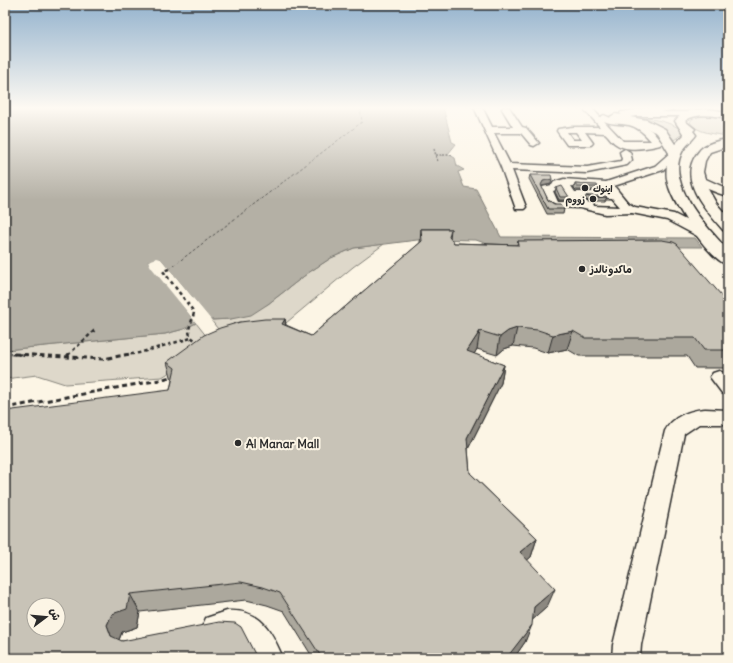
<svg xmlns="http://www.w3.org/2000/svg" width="733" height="663" font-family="Delius,'Playpen Sans Arabic',sans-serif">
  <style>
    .green { fill: #ded8ca; stroke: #84827a }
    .water { fill: #b4b0a5; stroke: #7d7b74 }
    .pier { fill: #fcf5e5 }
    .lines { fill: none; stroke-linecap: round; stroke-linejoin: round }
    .ferry { stroke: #545350; stroke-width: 1; stroke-dasharray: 3 2; stroke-linecap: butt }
    .minor-casing { stroke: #2b2b2b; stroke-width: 3 }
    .major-casing { stroke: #2b2b2b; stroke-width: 3 }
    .path-far2 { stroke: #2b2b2b; stroke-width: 1.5; stroke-dasharray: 2 1.5; stroke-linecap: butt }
    .path-far1 { stroke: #2b2b2b; stroke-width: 2.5; stroke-dasharray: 3.5 3; stroke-linecap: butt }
    .path { stroke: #2b2b2b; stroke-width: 3; stroke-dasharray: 5 3.5; stroke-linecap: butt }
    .minor { fill: #fcf5e5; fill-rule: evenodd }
    .major { fill: #fcf5e5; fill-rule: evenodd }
    .wall { fill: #aca89d; stroke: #2b2b2b }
    .shaded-wall { fill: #8c8880; stroke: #2b2b2b }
    .building { fill: #c8c3b7; stroke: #2b2b2b; fill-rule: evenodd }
    .poi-dot { fill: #2b2b2b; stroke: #fcf5e5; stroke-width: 1.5 }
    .labels { text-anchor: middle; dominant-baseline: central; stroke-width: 4; stroke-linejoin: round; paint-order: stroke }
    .far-poi-label { font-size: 9px; font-weight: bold; fill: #2b2b2b; stroke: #fcf5e5; text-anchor: start }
    .poi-label { font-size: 10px; font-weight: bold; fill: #2b2b2b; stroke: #fcf5e5; text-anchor: start }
    .near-poi-label { font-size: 12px; font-weight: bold; fill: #2b2b2b; stroke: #fcf5e5; text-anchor: start }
  </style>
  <rect width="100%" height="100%" fill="#fcf5e5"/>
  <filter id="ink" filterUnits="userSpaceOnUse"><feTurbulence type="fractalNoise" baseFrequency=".025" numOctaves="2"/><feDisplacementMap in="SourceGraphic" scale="8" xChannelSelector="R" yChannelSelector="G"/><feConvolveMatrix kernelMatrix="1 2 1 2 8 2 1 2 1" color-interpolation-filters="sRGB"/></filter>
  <g filter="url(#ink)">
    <!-- green -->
    <g class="green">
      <path d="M700,116L728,117V136C716,134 696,133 690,122L693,118Z"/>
      <path d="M636,119C651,117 670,122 682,130V134L674,140C664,126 652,122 636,119Z"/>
      <path d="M384,244L353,267L280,328L224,337L211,320L231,319L268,304L308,273L331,258L354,248Z"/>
      <path d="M196,323L211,342L184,364L162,377L65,384L37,375L5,379V350L165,334L184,329Z"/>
    </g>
    <!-- water -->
    <path class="water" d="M5,107H443L452,142L456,144L448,154L455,158L457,166L464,170L458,172L464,187L476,189L501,237L695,238L702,247L493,246L476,240L425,239L354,248L331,258L308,273L268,304L251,315L231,319L211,320L161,259L148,261L196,323L184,329L165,334L5,350Z"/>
    <!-- pier -->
    <path class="pier" d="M157,258L161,259L213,322L210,321L160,261H152L151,262L153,265L198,322L197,324L151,267L148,261Z"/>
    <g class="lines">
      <!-- ferry -->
      <path class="ferry" d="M169,269L362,122L360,107"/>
      <!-- minor casing -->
      <g class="minor-casing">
        <g id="minor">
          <path d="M474,107H482L492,127H513L502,109L503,107H509L522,127L526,128L539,143L534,146L531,145L521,133H494L510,164L587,167L621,161L622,159L620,152L625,149L630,152L632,160L627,165L587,173L512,170L526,207L524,209H516L501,167Z"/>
          <path d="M582,107H591L600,117L604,115L613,119H629L640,123L652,131L662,143L660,145C648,148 627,152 616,144C612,142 609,136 605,133L585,132L593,143L591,145H567L557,131L558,129L572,127H600ZM604,121C612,125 620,123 629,125C638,127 646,135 651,141H623ZM567,132H576L582,140H573Z"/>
          <path d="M621,112H691L695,114L691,116H624L620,114Z"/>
          <path d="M675,150L680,153L663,170L614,186L628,203L635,207L674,214L709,232L711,235L709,238H701L667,220L632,213L605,214L580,208L553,207L548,204L541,189L542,187L552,185L554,182L564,179L606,182L655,166L672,151ZM571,186L604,188L607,192H575ZM562,188L571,202H558L553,191ZM581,198H612L620,207L594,206L593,203L585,202Z"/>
          <path d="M697,175L728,189V196C716,193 700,187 692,178L693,176Z"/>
          <path d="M719,371C732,375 728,384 728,395L722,393L710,377L713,373Z"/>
          <path d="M705,409L728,410V424H699L684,434L641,645L640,658H612L613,645L665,431C673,416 690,410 705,409Z"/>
          <path d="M227,611C261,609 271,630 283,658H255L245,642L241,638H227L215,640L206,636L202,627L206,618Z"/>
        </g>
      </g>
      <!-- major casing -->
      <g class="major-casing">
        <g id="major">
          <path d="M650,107H677L672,110L630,117L647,120L665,129L675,144L684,135L675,121C686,105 711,109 728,112V118C715,116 696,112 685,121L695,129L693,131L696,135C692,141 685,146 682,152C665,184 708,229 728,250V265C709,260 673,204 668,184C665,174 667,164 669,153L657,133L640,125L611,119L610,117L615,114L623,115V112L627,111Z"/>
          <path d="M728,139V146L710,152L705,161L703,172L708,189L716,203L728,217V232L723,230C707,211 678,181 696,155C698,153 700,149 702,148C708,143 721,140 728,139Z"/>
        </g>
      </g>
      <!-- path-far2 -->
      <g class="path-far2">
        <path d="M434,149L438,162"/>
        <path d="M436,155H453"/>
      </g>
      <!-- path-far1 -->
      <g class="path-far1">
        <path d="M169,269L163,271L194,312C192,326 182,333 198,342"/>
        <path d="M5,354L34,355"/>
        <path d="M68,355L95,330"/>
        <path d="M124,355L139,353L191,338"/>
      </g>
      <!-- path -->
      <g class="path">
        <path d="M14,354L103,359L130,354"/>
        <path d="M67,356L69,354"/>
        <path d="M5,408L160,380L173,376"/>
      </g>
      <!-- minor -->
      <use href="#minor" class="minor"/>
      <!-- major -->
      <use href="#major" class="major"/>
    </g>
    <!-- wall -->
    <g class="wall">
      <path d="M530,175L551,184L542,186H541L548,200L564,209L563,214H547L529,179Z"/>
      <path d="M575,184L598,187L597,190H576L574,188Z"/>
      <path d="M556,188L569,197L568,200H559L555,192Z"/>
      <path d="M586,196L607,197L605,201H592L585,200Z"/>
      <path d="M421,229H451L450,238L454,243L517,245L518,241L728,303V368H695L687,356H579L567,349L548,353L533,348L513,346L504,349L497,355L477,349L474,354L504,365L501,383L468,449L470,473L537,538L531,557L527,560L547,607L532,620L525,642L514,658H313L284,611L267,605L246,600L140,612L137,627L122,632L119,640L122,641L241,627L5,658L170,390L172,380L167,362L285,319L286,325L311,336L420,243Z"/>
    </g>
    <!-- shaded-wall -->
    <g class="shaded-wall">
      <path d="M552,179L551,184L542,186L540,190L541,185L543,181Z"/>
      <path d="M285,319L287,337L282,324Z"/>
      <path d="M517,328L513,346L504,349L497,355L500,337L508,331Z"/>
      <path d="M480,331L477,349L465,370L467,351Z"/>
      <path d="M573,331L567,349L548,353L553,335Z"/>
      <path d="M504,365L501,383L464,457L467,438Z"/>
      <path d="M537,538L531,557L514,571L520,552Z"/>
      <path d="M555,589L547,607L527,625L534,607Z"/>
      <path d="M130,594L140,612L137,627L122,632L118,642L111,636L107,625L112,614Z"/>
      <path d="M532,625L525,642L514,658H506Z"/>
    </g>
    <!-- building -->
    <g class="building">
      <path d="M530,175H551L552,179L543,181L541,185L548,200L554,204H561L564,209H548Z"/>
      <path d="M575,184L597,185L598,187H577Z"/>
      <path d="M562,186L569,197H560L556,188Z"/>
      <path d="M586,196H605L607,197L593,198Z"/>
      <path d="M421,229H451L449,237L454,243L519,245L518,241L662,240L673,242L677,244L728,303V350H704L695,338H585L573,331L553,335L538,330L517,328L508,331L500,337L480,331L467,351L504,365L467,438L470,473L537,538L520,552L555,589L534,607L532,625L508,656L506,658H322L280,593L263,587L241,582L130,594L127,609L112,614L107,625L111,636L122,641L219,622L235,623L241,627L257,658H5V411L170,390L175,368L167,362L204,335L220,328L240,322L265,319H285L282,324L311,336L422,241ZM34,605H58V629H34Z"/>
    </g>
  </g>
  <!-- sky -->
  <linearGradient id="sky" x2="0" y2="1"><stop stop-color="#93b2cd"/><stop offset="0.54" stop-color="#fefaf3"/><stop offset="1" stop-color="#fefaf3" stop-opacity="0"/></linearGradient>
  <rect width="733" height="200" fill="url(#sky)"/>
  <!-- markers -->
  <g class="poi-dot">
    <circle cx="585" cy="188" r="4"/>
    <circle cx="593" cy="199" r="4"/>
    <circle cx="582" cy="269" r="4"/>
    <circle cx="238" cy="443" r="4"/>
  </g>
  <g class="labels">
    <!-- far-poi labels -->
    <g class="far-poi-label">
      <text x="593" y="188">اينوك</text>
      <text x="585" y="199" text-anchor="end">زووم</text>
    </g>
    <!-- poi labels -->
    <g class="poi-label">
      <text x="590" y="269">ماكدونالدز</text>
    </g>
    <!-- near-poi labels -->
    <g class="near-poi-label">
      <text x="246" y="443">Al Manar Mall</text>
    </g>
  </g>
  <!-- margin -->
  <rect width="733" height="663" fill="none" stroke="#fcf5e5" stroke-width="20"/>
  <rect x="10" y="10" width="713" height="643" fill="none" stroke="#2b2b2b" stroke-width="1.5" filter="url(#ink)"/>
  <!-- north arrow -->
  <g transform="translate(46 617) rotate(74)"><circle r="19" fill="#fcf5e5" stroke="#a8a49b"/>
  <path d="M0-3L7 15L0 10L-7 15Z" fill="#2b2b2b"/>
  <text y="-6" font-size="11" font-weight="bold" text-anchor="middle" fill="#2b2b2b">ش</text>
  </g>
</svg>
